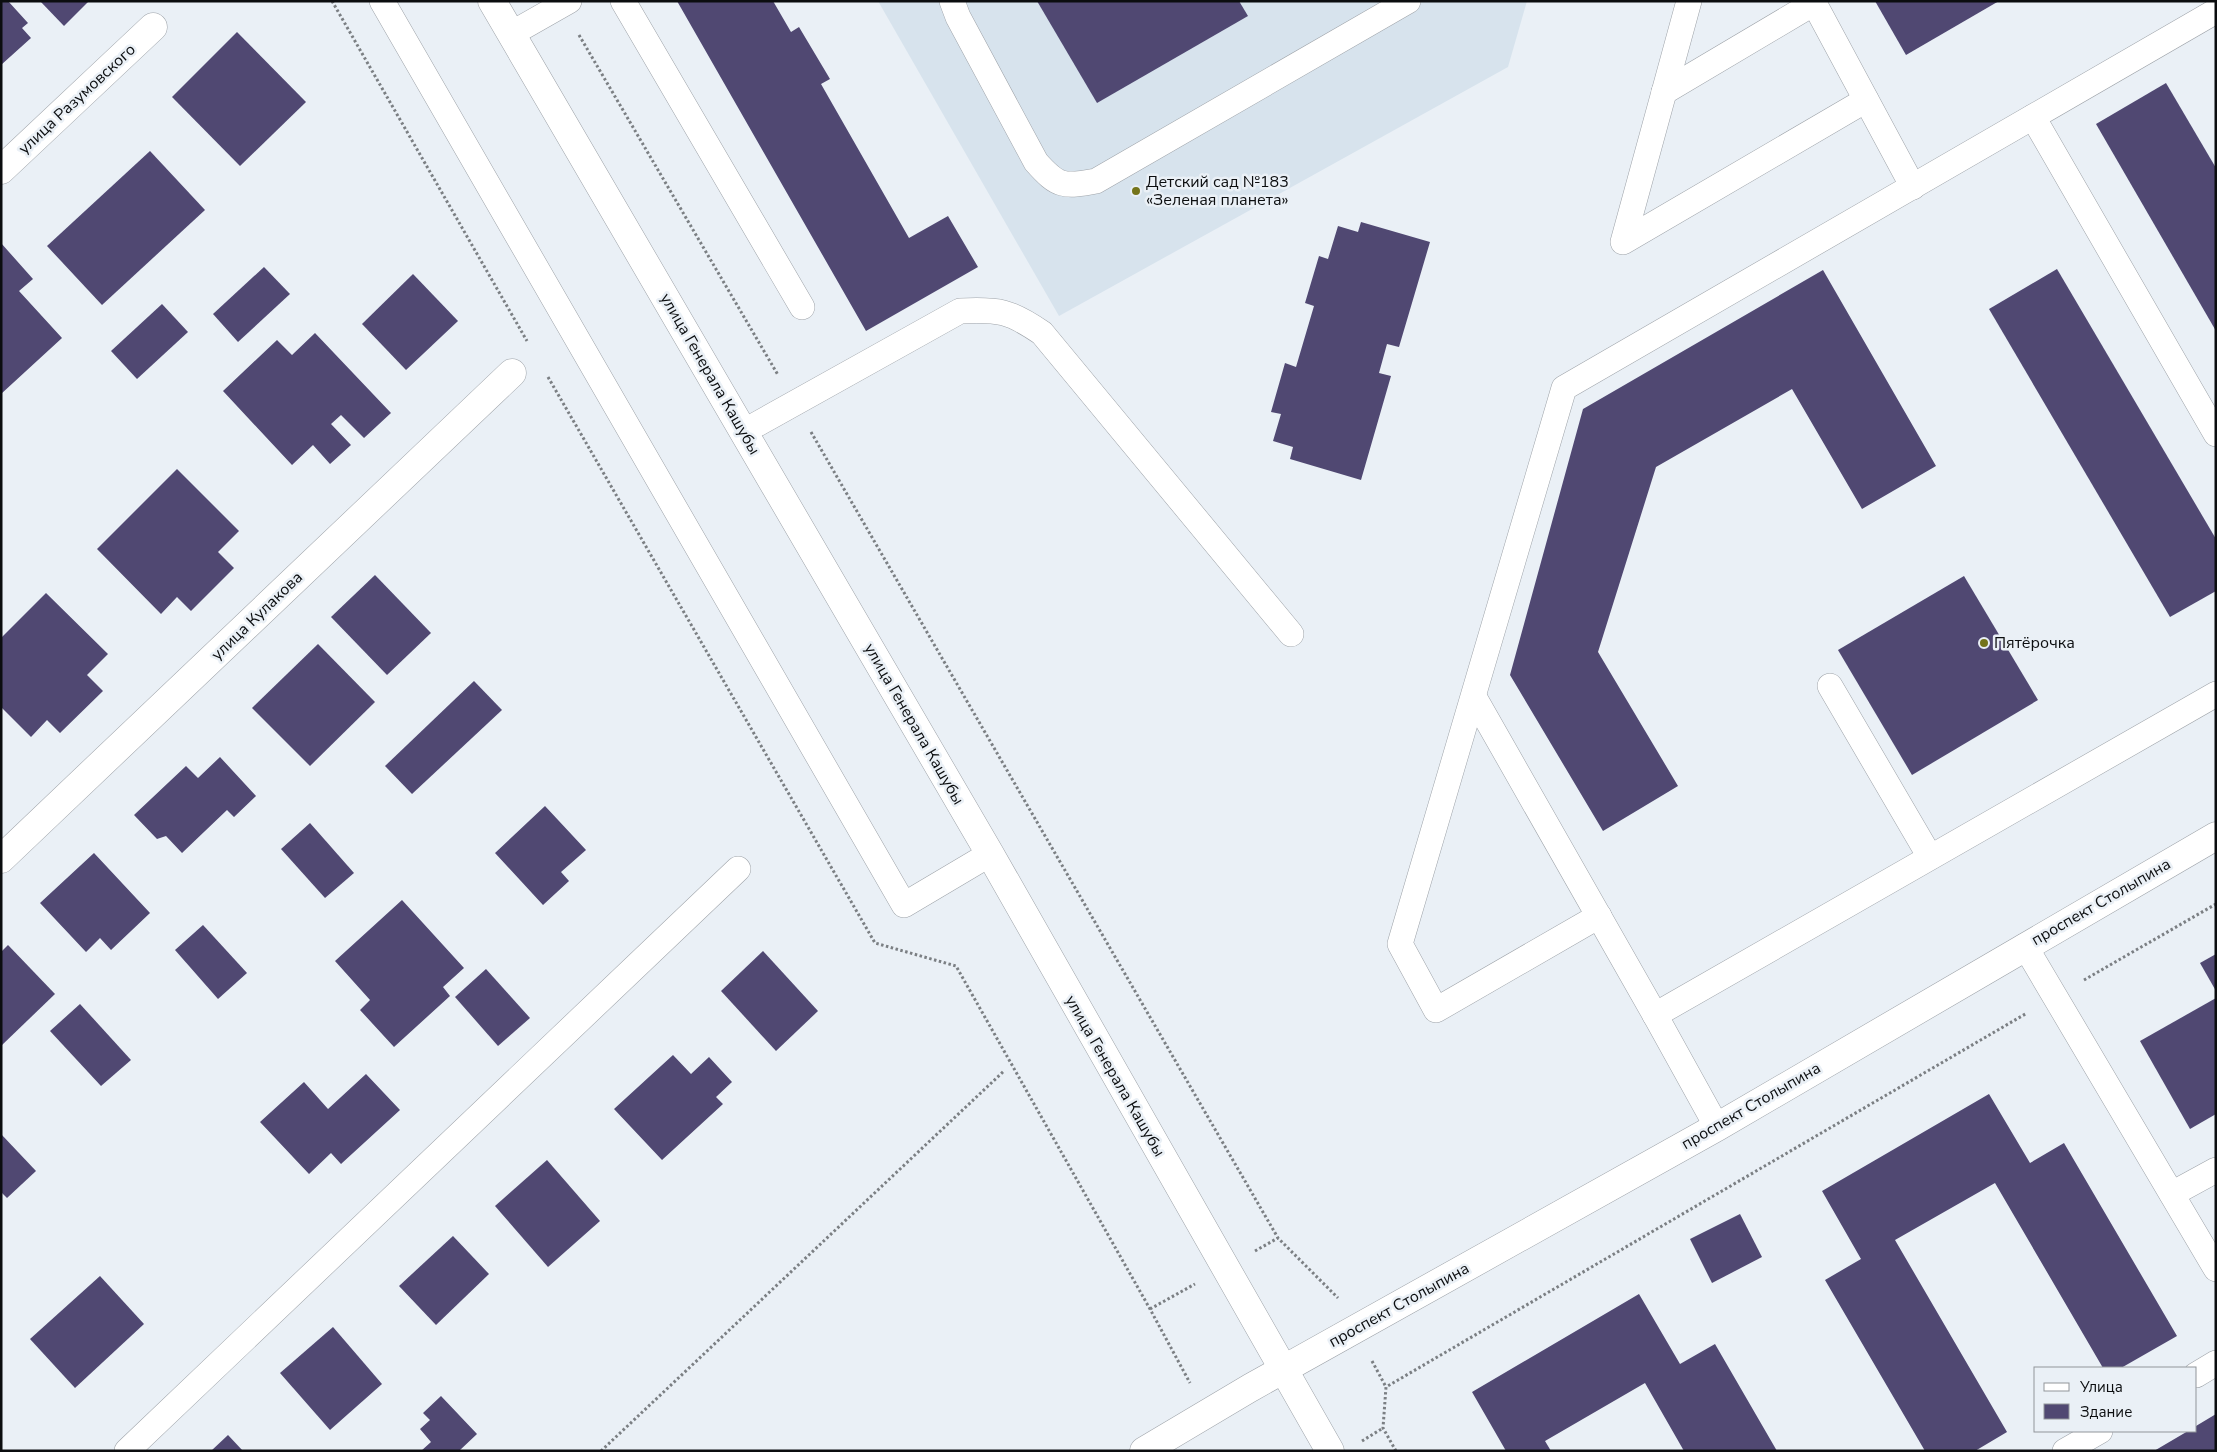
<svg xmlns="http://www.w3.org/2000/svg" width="2217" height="1452" font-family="'Nunito Sans',sans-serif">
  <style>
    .built { fill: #d7e3ed }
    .building { fill: #504872 }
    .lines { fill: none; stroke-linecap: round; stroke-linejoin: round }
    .lane-casing { stroke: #9ea3a9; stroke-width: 26 }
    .street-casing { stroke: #9ea3a9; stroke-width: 29 }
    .secondary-casing { stroke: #9ea3a9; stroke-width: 29 }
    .path { stroke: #7b7f83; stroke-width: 3; stroke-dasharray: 2.5 2.5; stroke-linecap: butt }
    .lane { stroke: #fff; stroke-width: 25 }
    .street { stroke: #fff; stroke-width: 28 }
    .secondary { stroke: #fff; stroke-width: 28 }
    .poi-dot { fill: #74741a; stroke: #eaf0f6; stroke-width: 2 }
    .labels { text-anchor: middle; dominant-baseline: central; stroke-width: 5; stroke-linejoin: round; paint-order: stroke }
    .street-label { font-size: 16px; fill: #0b0d0f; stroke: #eaf0f6 }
    .poi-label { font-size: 16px; fill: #0b0d0f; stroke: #eaf0f6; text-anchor: start }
  </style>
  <rect width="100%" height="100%" fill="#eaf0f6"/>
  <!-- built -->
  <path class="built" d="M878,1H1527L1508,67L1059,316Z"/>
  <!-- building -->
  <g class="building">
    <path d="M1,1H8L28,23L22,28L31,38L1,65Z"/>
    <path d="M40,1H89L64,26Z"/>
    <path d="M677,1H773L791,32L799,27L830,79L821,84L909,238L948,216L978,267L866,331Z"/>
    <path d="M1037,1H1239L1248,16L1097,103Z"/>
    <path d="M1875,1H1999L1906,55Z"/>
    <path d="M237,32L306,102L240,166L172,97Z"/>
    <path d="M2166,83L2216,168V331L2096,124Z"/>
    <path d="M150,151L205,210L102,305L47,246Z"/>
    <path d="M1361,222L1430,242L1399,347L1387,344L1379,373L1391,376L1361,480L1290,459L1293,447L1273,441L1281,414L1271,412L1285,363L1296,367L1314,306L1305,303L1319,256L1328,259L1338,226L1358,232Z"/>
    <path d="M1,243L33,279L19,291L62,338L1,394Z"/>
    <path d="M264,267L290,294L238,342L213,314Z"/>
    <path d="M2057,269L2216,539V591L2170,617L1989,309Z"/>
    <path d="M1823,270L1936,466L1862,509L1792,389L1656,467L1598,652L1678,786L1603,831L1510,675L1583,409Z"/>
    <path d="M413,274L458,321L406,370L362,324Z"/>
    <path d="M162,304L188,332L137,379L111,351Z"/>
    <path d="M315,333L391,413L364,438L341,415L331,424L351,445L330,464L313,445L292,465L223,391L277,340L292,355Z"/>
    <path d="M177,469L239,531L218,552L234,568L191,611L177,597L161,614L97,549Z"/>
    <path d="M375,575L431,633L387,675L331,617Z"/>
    <path d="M1964,576L2038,700L1912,775L1838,650Z"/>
    <path d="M46,593L108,654L87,675L103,691L60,733L47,720L31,737L1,707V638Z"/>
    <path d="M318,644L375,702L310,766L252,708Z"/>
    <path d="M474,681L502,710L412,794L385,766Z"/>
    <path d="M220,757L256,796L234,817L227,810L182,853L166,836L157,839L134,815L186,766L198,778Z"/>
    <path d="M545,806L586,850L561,872L569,881L543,905L495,853Z"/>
    <path d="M310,823L354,873L325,898L281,849Z"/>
    <path d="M94,853L150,913L111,950L100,938L86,952L40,903Z"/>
    <path d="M402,900L464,968L443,987L450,996L394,1047L360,1010L370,1000L335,961Z"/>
    <path d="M203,925L247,973L218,999L175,950Z"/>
    <path d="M8,945L55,994L1,1046V952Z"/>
    <path d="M763,951L818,1011L776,1051L721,991Z"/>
    <path d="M2216,954V991L2200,963Z"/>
    <path d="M486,969L530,1018L498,1046L455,997Z"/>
    <path d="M2216,998V1114L2190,1129L2140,1041Z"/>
    <path d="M80,1004L131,1060L101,1086L50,1031Z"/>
    <path d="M673,1055L691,1074L709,1057L732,1082L716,1097L723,1104L662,1160L614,1109Z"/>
    <path d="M366,1074L400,1110L341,1164L331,1153L309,1174L260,1122L304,1082L328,1109Z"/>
    <path d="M1989,1094L2030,1163L2064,1143L2177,1336L2121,1368H2103L1995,1183L1895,1240L2007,1432L1975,1451H1925L1825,1280L1861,1259L1822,1191Z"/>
    <path d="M1,1134L36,1171L7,1198L1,1192Z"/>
    <path d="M547,1160L600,1221L548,1267L495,1206Z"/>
    <path d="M1740,1214L1762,1257L1712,1283L1690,1239Z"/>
    <path d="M453,1236L489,1274L436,1325L399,1286Z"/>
    <path d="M100,1276L144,1324L75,1388L30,1339Z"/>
    <path d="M1639,1294L1680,1364L1715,1344L1777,1451H1684L1645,1383L1545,1441L1551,1451H1506L1472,1392Z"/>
    <path d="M333,1327L382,1384L330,1430L280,1373Z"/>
    <path d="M441,1396L477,1434L459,1451H421L431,1442L420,1429L430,1420L423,1413Z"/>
    <path d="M2216,1414V1451H2154L2188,1431H2196V1426Z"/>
    <path d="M228,1435L243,1451H211Z"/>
  </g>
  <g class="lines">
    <!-- lane casing -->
    <g class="lane-casing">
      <g id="lane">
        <path d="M382,1L904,905L990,854"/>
        <path d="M623,1L802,307"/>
        <path d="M952,1L958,17L1036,162C1058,187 1064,187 1096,181L1408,1"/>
        <path d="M1689,1L1623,242L1866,100"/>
        <path d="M1813,1L1913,187"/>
        <path d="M511,34L569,1"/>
        <path d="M1664,92L1814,3"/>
        <path d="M2033,117L2216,434"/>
        <path d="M743,432L960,311C999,309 1010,311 1042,333L1291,634"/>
        <path d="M1830,686L1930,857"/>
        <path d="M1474,697L1655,1015"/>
        <path d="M1599,916L1436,1010L1400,944L1564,388L2216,11"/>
        <path d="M2025,946L2216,1269"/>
        <path d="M1717,1127L1655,1015L2216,694"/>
        <path d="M2172,1194L2216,1170"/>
        <path d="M2196,1375L2216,1363"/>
        <path d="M127,1451L738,869"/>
        <path d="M2065,1451L2100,1431"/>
      </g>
    </g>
    <!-- street casing -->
    <g class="street-casing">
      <g id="street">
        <path d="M1,170L153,27"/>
        <path d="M1,859L512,373"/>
      </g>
    </g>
    <!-- secondary casing -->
    <g class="secondary-casing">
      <g id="secondary">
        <path d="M492,1L990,854L1330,1451"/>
        <path d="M1144,1451L1250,1388L1717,1127L2216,836"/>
      </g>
    </g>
    <!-- path -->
    <g class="path">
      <path d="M332,1L527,341"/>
      <path d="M579,35L778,375"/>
      <path d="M548,377L875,943L956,966L1150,1309L1190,1383"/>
      <path d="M811,432L1278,1238L1338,1298"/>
      <path d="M2084,980L2216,904"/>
      <path d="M1255,1251L1278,1238"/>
      <path d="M1150,1309L1195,1284"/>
      <path d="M1372,1361L1386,1387"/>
      <path d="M1362,1441L1383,1428"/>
      <path d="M601,1451L1004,1071"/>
      <path d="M1396,1451L1383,1428L1386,1387L2027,1013"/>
    </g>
    <!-- lane -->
    <use href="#lane" class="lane"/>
    <!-- street -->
    <use href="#street" class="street"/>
    <!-- secondary -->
    <use href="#secondary" class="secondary"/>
  </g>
  <!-- markers -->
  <g class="poi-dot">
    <circle cx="1136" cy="191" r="5"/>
    <circle cx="1984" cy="643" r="5"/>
  </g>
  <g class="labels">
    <!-- street labels -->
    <g class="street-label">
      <text transform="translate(77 99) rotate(-43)">улица Разумовского</text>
      <text transform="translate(710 374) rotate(60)">улица Генерала Кашубы</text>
      <text transform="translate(257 616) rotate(-44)">улица Кулакова</text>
      <text transform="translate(914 724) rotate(60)">улица Генерала Кашубы</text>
      <text transform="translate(2101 902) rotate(-30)">проспект Столыпина</text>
      <text transform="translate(1115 1076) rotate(60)">улица Генерала Кашубы</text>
      <text transform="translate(1751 1106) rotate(-30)">проспект Столыпина</text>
      <text transform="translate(1399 1305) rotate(-29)">проспект Столыпина</text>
    </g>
    <!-- poi labels -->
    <g class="poi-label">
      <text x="1146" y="182">Детский сад №183<tspan x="1146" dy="18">«Зеленая планета»</tspan></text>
      <text x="1994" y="643">Пятёрочка</text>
    </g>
  </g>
  <!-- border -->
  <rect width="2217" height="1452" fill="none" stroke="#0b0d0f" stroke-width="5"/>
  <!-- legend -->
  <rect x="2034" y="1367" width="162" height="65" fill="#eaf0f6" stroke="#91959a"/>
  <rect x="2044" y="1383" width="25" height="8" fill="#ffffff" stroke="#91959a"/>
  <text x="2080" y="1392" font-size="15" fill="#0b0d0f">Улица</text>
  <rect x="2044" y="1404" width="25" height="15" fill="#504872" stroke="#91959a"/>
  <text x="2080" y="1417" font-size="15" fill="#0b0d0f">Здание</text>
</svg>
